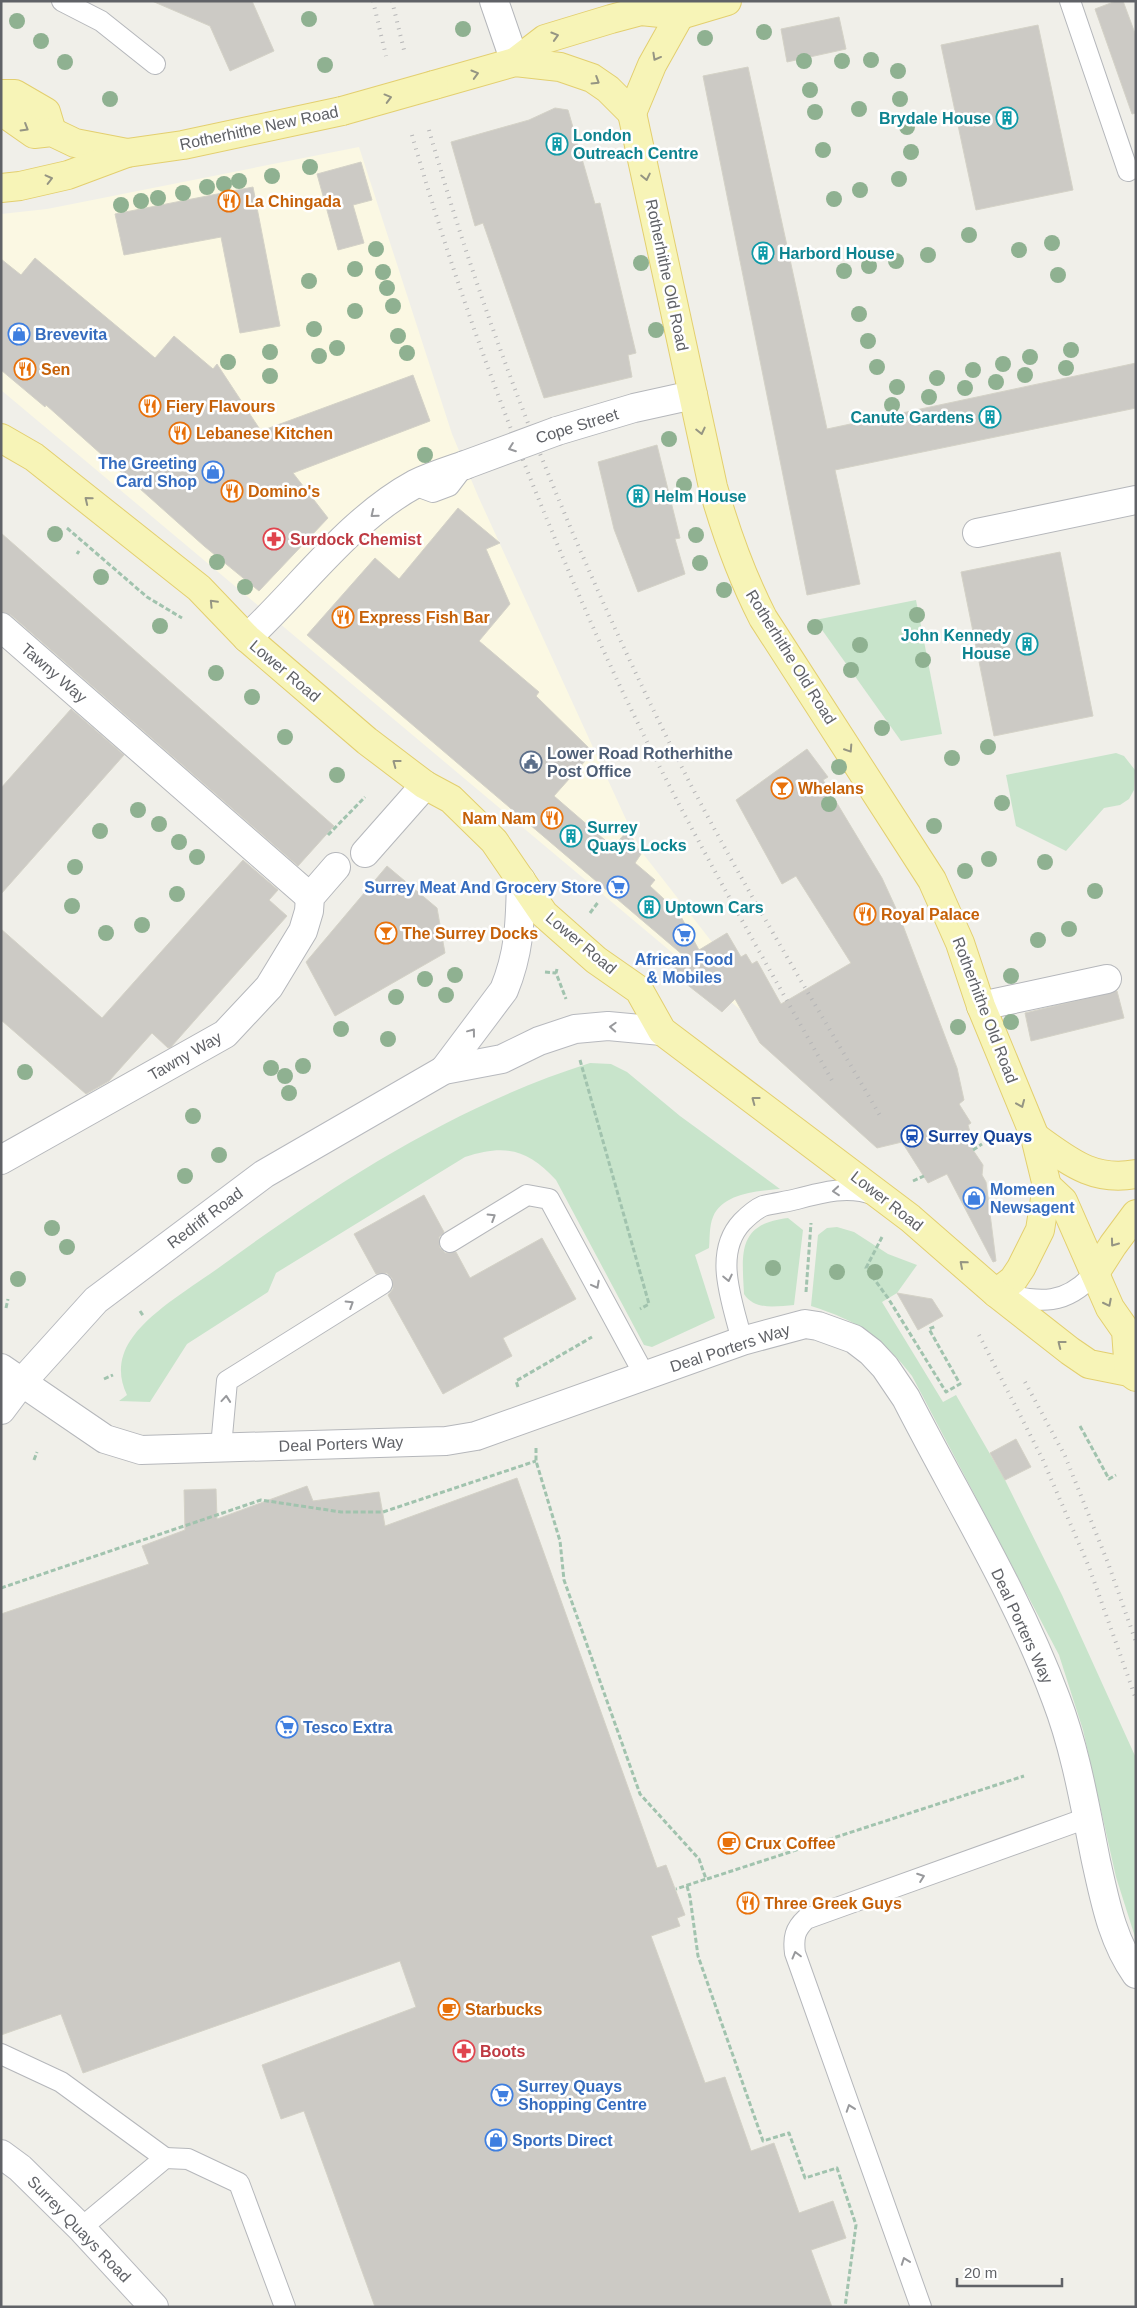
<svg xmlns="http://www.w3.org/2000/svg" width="1137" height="2308" font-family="Arial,sans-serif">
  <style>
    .commercial { fill: #fbf8e3 }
    .green { fill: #c8e4cb }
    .building { fill: #cccac5; stroke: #d4d2c7 }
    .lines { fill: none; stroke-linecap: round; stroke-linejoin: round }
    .lane-casing { stroke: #b5b7bb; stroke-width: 22 }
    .street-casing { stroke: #b5b7bb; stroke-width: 30 }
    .secondary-casing { stroke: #b7b9be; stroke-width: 30 }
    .primary-casing { stroke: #e3cf6f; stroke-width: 30 }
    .path { stroke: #a1c3ae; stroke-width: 3; stroke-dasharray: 5 2.5; stroke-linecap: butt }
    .lane { stroke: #fff; stroke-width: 20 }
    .street { stroke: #fff; stroke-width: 28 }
    .secondary { stroke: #fff; stroke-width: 28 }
    .primary { stroke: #f7f4b7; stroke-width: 28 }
    .rail { stroke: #b6b6b7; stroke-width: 4; stroke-dasharray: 1 6; stroke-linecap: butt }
    .street-bridge-casing { stroke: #b5b7bb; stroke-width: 30; stroke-linecap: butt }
    .primary-bridge-casing { stroke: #e3cf6f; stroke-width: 30; stroke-linecap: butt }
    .street-bridge { stroke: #fff; stroke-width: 28 }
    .primary-bridge { stroke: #f7f4b7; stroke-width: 28 }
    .tree { fill: #8fb191 }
    .oneway { stroke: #959583 }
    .oneway2 { stroke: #98999c }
    .labels { text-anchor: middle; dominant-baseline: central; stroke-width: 5; stroke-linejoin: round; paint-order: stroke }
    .culture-label { font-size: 16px; font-weight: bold; fill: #0d838f; stroke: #fff; text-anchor: start }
    .street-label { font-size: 16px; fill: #606267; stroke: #fff }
    .food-label { font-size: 16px; font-weight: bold; fill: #c56008; stroke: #fff; text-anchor: start }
    .shop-label { font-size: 16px; font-weight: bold; fill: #366cbe; stroke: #fff; text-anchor: start }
    .health-label { font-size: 16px; font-weight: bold; fill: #be3a42; stroke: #fff; text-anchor: start }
    .service-label { font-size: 16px; font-weight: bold; fill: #4e5e75; stroke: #fff; text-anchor: start }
    .transit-label { font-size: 16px; font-weight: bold; fill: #164399; stroke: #fff; text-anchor: start }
  </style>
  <rect width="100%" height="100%" fill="#f0efe9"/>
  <!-- commercial -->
  <path class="commercial" d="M359,147L452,434L478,496L629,826L644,855L811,1069L1,390V214L47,209Z"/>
  <!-- green -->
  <g class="green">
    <path d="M916,600L942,734L901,741L815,620Z"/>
    <path d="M1116,753L1124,756L1135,770L1134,790L1129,799L1120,805L1104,808L1066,851L1016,826L1006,775Z"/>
    <path d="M590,1063L611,1064L627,1072L680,1116L780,1189C758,1191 723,1193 713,1217C709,1226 710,1239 709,1248L695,1255L715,1318L652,1347L644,1345L556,1180C528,1149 505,1144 465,1157L276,1273L268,1292L187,1344L150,1402L119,1401L127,1395C118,1377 119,1358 130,1341C148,1313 189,1289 217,1269C332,1185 454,1106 590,1063Z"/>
    <path d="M788,1218L803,1230L794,1305C777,1306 755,1311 744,1294C742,1253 737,1224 788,1218Z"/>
    <path d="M837,1227L854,1232L888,1254L917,1265L897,1293L882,1302L943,1402L956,1395L1005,1480L1062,1595L1136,1758V1940L1116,1877L1083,1730L1059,1655L912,1376C881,1336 858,1321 811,1306L818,1235L827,1228Z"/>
  </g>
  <!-- building -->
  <g class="building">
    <path d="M152,1H252L274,51L230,71L210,26Z"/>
    <path d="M1116,1H1123L1136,36V113L1132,114L1095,9Z"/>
    <path d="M839,17L846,49L787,62L781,29Z"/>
    <path d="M1038,25L1073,190L976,210L941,45Z"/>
    <path d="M748,67L827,429L1136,363V408L835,470L860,584L807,595L703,76Z"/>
    <path d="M555,108L568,110L595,204L600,203L636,353L628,355L632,377L544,398L483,223L475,226L451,142L529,120Z"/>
    <path d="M361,162L372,200L353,205L364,243L338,250L317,174Z"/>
    <path d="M253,187L280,326L240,333L221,237L124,255L115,214Z"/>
    <path d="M35,258L155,358L174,336L213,369L217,364L261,431L413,375L430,421L293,473L328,518L259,591L204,546L46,405L45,407L1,370V259L21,275Z"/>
    <path d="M657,445L680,538L675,539L685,574L638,592L614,529L598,462Z"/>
    <path d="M458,508L500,543L486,549L510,604L479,641L539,692L536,696L593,752L554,796L613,847L628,830L641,854L635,863L655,880L650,886L679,913L699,950L727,933L741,957L746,954L752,964L757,961L781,1004L851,963L796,876L782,884L736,800L807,749L828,777L823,780L882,878L899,915L957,1068L964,1100L959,1104L971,1123L968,1125L972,1139L973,1150L983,1165L982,1175L986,1182L996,1261L993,1262L947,1174L928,1183L902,1142L877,1148L760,1043L735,999L722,1012L671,972L684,956L307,635L375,558L399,579Z"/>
    <path d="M1,533L334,826L298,866L11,615L1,612Z"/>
    <path d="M1060,552L1093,716L994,736L961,572Z"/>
    <path d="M71,709L124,755L1,894V788Z"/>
    <path d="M243,860L278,890L269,900L287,916L171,1047L168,1048L152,1033L109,1081L86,1094L1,1020V929L102,1018Z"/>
    <path d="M387,866L437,908L445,953L335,1016L306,962Z"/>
    <path d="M1117,991L1124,1018L1031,1041L1025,1013Z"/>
    <path d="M424,1195L444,1232L439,1237L440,1248L445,1253L456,1252L470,1278L542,1238L576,1299L503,1338L512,1356L443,1394L388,1295L393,1289L392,1278L387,1273L376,1274L354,1234Z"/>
    <path d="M897,1293L932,1299L943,1316L918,1330Z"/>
    <path d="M1016,1439L1031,1467L1005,1480L990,1453Z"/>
    <path d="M517,1478L657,1868L666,1865L685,1915L677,1918L680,1926L651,1936L705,2083L725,2077L751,2151L774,2143L799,2213L833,2201L846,2238L811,2250L832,2307H375L304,2111L281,2119L262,2065L416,2007L400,1961L83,2073L61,2014L1,2035V1614L149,1564L142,1546L185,1530L184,1490L216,1489L217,1519L307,1486L313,1501L379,1492L385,1526Z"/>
  </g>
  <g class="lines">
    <!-- lane casing -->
    <g class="lane-casing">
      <g id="lane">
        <path d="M62,1L101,21L155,64"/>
        <path d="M1070,1L1128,171"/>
        <path d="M414,485L433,492L449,486L465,465"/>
        <path d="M450,1242L527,1195L549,1199L645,1376"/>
        <path d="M1000,1294C1041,1302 1064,1307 1095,1273"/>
        <path d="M742,1341C733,1303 712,1254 742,1222C748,1216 756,1209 763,1206C774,1203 786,1202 797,1199C823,1192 849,1185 875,1195"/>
        <path d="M221,1447L227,1381L382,1284"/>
        <path d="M1,2054L61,2082L165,2158"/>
        <path d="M81,2228L165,2158L188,2159L239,2183L285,2307"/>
        <path d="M921,2307L795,1953C793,1938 795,1929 806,1919L1087,1818"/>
      </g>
    </g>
    <!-- street casing -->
    <g class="street-casing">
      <g id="street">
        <path d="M494,1L515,62"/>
        <path d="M557,431L634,408L693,395"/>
        <path d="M977,533L1136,500"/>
        <path d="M1,627L310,897"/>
        <path d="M247,638C301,588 349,520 415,484C431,476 448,471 465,465"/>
        <path d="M365,853L425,785"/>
        <path d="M981,1006L1107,979"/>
        <path d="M1,1160L225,1034L269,987L303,931L309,911L310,897L336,867"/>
        <path d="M1,1368L105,1439L141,1450L446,1441L476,1436L742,1341L805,1324L818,1326L854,1339L871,1352L885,1367L906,1398C957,1498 1017,1594 1056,1699C1076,1751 1085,1807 1096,1861C1105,1901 1112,1940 1136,1974"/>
      </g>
    </g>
    <!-- secondary casing -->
    <g class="secondary-casing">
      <g id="secondary">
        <path d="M444,1070L504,990C520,951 520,921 521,880"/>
        <path d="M1,1410L22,1382L96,1300L264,1174L444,1070L502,1059L539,1041L575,1029L608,1026L662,1031"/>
        <path d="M1,2154L20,2168L81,2228L154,2307"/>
      </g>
    </g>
    <!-- primary casing -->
    <g class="primary-casing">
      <g id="primary">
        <path d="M515,62L545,39L611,19L641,11L680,15L727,1"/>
        <path d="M434,85L515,62L560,67L592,78L608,89L632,113"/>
        <path d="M1,94H15L46,112L52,132"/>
        <path d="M1,111L34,134L52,132L75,143L127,153"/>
        <path d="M632,113L713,487C726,533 741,575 763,618L932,880L960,943L981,1006L1035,1137L1047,1186L1040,1230L1021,1268L1013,1280L996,1293"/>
        <path d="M632,113L652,65L680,15"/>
        <path d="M1,188L20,186L68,175L127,153L183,145L342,111"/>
        <path d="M1,438L34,457L199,588L247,638L367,741L425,785L451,799L494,841L544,914L596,960L639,990L662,1031L910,1218L996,1293L1070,1351L1089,1364L1129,1372L1136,1377"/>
        <path d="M1035,1137C1069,1161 1092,1182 1136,1174"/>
        <path d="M1047,1186L1063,1201L1110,1308L1126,1331L1129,1372"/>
        <path d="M1095,1273L1113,1245L1136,1214"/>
      </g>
    </g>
    <!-- path -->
    <g class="path">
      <path d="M67,528L147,597L182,618"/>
      <path d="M77,554L79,551"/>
      <path d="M328,835L365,797"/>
      <path d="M590,913L599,901"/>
      <path d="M557,969L556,973L566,999"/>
      <path d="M545,972L556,973"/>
      <path d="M580,1060L649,1304L640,1309"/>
      <path d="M973,1150L982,1144"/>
      <path d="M913,1181L924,1176"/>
      <path d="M882,1237L866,1268L888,1298L946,1392L960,1384L929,1329L936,1326"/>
      <path d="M806,1292L811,1223"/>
      <path d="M6,1308L8,1299"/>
      <path d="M140,1311L144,1317"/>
      <path d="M104,1379L113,1375"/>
      <path d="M518,1387L516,1381L592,1337"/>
      <path d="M1080,1426L1109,1479L1116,1475"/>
      <path d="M536,1448V1461L560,1541L564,1580L640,1794L699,1859L706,1879L676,1889"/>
      <path d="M34,1460L37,1452"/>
      <path d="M1,1588L261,1500L341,1512H383L536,1461"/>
      <path d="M707,1879L1024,1776"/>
      <path d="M687,1886L690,1897L698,1956L763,2141L789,2133L805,2178L837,2168L856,2225L845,2307"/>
    </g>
    <!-- lane -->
    <use href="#lane" class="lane"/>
    <!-- street -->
    <use href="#street" class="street"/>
    <!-- secondary -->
    <use href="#secondary" class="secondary"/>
    <!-- primary -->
    <use href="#primary" class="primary"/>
    <!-- rail -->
    <g class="rail">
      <path d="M373,1L386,56"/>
      <path d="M392,1L404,50"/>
      <path d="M429,130C490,344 575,553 674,752C737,877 812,998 882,1119"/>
      <path d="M412,135C462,309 527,480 601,645C669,796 753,940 834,1084"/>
      <path d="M979,1335L1042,1458L1089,1567L1136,1699"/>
      <path d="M1025,1382L1065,1456L1108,1563L1136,1642"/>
    </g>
    <!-- street-bridge casing -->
    <g class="street-bridge-casing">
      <path id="street-bridge" d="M465,465L557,431"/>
    </g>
    <!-- primary-bridge casing -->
    <g class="primary-bridge-casing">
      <path id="primary-bridge" d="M342,111L434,85"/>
    </g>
    <!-- street-bridge -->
    <use href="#street-bridge" class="street-bridge"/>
    <!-- primary-bridge -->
    <use href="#primary-bridge" class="primary-bridge"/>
  </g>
  <!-- trees -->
  <g class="tree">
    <circle cx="309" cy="19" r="8"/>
    <circle cx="17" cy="21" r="8"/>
    <circle cx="463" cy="29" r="8"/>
    <circle cx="764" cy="32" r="8"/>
    <circle cx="705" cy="38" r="8"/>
    <circle cx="41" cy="41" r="8"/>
    <circle cx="871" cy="60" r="8"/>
    <circle cx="804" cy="61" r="8"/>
    <circle cx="842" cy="61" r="8"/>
    <circle cx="65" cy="62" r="8"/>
    <circle cx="325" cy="65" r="8"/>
    <circle cx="898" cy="71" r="8"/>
    <circle cx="810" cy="90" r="8"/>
    <circle cx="110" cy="99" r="8"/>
    <circle cx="900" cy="99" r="8"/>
    <circle cx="859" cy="109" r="8"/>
    <circle cx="815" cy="112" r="8"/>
    <circle cx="907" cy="127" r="8"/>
    <circle cx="823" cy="150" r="8"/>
    <circle cx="911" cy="152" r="8"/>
    <circle cx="310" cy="167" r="8"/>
    <circle cx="272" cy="176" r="8"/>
    <circle cx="899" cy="179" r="8"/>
    <circle cx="239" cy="181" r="8"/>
    <circle cx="224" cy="184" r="8"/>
    <circle cx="207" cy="187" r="8"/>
    <circle cx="860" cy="190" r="8"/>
    <circle cx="183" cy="193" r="8"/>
    <circle cx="158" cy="198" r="8"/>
    <circle cx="834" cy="199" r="8"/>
    <circle cx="141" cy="201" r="8"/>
    <circle cx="121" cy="205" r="8"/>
    <circle cx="969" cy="235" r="8"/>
    <circle cx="1052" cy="243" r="8"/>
    <circle cx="376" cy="249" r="8"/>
    <circle cx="1019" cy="250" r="8"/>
    <circle cx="928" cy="255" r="8"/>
    <circle cx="896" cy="261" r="8"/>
    <circle cx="641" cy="263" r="8"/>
    <circle cx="869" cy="266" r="8"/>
    <circle cx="355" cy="269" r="8"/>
    <circle cx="844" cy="271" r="8"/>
    <circle cx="383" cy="272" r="8"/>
    <circle cx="1058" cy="275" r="8"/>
    <circle cx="309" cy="281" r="8"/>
    <circle cx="387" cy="288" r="8"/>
    <circle cx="393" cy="306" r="8"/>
    <circle cx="355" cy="311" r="8"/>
    <circle cx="859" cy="314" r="8"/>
    <circle cx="314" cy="329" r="8"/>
    <circle cx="656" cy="330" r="8"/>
    <circle cx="398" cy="336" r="8"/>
    <circle cx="868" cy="341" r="8"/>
    <circle cx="337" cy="348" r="8"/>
    <circle cx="1071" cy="350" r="8"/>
    <circle cx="270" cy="352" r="8"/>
    <circle cx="407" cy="353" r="8"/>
    <circle cx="319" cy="356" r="8"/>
    <circle cx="1030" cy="357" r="8"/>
    <circle cx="228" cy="362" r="8"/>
    <circle cx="1003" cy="364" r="8"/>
    <circle cx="877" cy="367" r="8"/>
    <circle cx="1066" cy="368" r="8"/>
    <circle cx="973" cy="370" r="8"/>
    <circle cx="1025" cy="375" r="8"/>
    <circle cx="270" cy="376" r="8"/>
    <circle cx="937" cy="378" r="8"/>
    <circle cx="996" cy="382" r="8"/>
    <circle cx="897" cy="387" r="8"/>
    <circle cx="965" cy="388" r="8"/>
    <circle cx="929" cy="397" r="8"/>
    <circle cx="892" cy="405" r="8"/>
    <circle cx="669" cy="439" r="8"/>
    <circle cx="425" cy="455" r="8"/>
    <circle cx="684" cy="485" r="8"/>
    <circle cx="55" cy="534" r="8"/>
    <circle cx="696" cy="535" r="8"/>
    <circle cx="217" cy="562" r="8"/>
    <circle cx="700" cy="563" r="8"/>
    <circle cx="101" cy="577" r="8"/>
    <circle cx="245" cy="587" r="8"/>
    <circle cx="724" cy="590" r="8"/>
    <circle cx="917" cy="615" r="8"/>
    <circle cx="160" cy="626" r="8"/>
    <circle cx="815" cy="627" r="8"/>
    <circle cx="860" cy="645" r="8"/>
    <circle cx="923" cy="660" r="8"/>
    <circle cx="851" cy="670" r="8"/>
    <circle cx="216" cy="673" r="8"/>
    <circle cx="252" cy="697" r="8"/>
    <circle cx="882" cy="728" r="8"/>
    <circle cx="285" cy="737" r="8"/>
    <circle cx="988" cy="747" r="8"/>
    <circle cx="952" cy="758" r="8"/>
    <circle cx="839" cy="767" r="8"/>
    <circle cx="337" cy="775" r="8"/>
    <circle cx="1002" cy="803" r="8"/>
    <circle cx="829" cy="804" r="8"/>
    <circle cx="138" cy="810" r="8"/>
    <circle cx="159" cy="824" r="8"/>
    <circle cx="934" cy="826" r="8"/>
    <circle cx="100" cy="831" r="8"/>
    <circle cx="179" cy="842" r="8"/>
    <circle cx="197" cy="857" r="8"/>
    <circle cx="989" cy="859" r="8"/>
    <circle cx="1045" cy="862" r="8"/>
    <circle cx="75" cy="867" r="8"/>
    <circle cx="965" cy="871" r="8"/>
    <circle cx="1095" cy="891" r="8"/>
    <circle cx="177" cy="894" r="8"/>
    <circle cx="72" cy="906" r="8"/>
    <circle cx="142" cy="925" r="8"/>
    <circle cx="1069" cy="929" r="8"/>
    <circle cx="106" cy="933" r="8"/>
    <circle cx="1038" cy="940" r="8"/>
    <circle cx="455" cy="975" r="8"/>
    <circle cx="1011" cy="976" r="8"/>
    <circle cx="425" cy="979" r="8"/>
    <circle cx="446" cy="995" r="8"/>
    <circle cx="396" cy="997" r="8"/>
    <circle cx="1011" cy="1022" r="8"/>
    <circle cx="958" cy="1027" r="8"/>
    <circle cx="341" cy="1029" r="8"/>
    <circle cx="388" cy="1039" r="8"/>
    <circle cx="303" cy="1066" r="8"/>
    <circle cx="271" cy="1068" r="8"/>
    <circle cx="25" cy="1072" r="8"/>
    <circle cx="285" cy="1076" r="8"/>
    <circle cx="289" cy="1093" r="8"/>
    <circle cx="193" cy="1116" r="8"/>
    <circle cx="219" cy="1155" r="8"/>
    <circle cx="185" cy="1176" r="8"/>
    <circle cx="52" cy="1228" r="8"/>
    <circle cx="67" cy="1247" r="8"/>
    <circle cx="773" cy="1268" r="8"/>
    <circle cx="837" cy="1272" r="8"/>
    <circle cx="875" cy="1272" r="8"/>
    <circle cx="18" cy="1279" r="8"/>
  </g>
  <!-- one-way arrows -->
  <defs><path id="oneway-chevron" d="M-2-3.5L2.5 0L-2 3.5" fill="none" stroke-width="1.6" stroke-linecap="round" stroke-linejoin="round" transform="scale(1.25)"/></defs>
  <g class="oneway">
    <use href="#oneway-chevron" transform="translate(555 36) rotate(-17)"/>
    <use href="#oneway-chevron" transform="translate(656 57) rotate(119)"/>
    <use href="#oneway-chevron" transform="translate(475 74) rotate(-16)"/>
    <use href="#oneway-chevron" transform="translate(596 81) rotate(32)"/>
    <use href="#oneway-chevron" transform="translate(388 98) rotate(-15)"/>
    <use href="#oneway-chevron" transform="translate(25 128) rotate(31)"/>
    <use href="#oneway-chevron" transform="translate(646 177) rotate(78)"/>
    <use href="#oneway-chevron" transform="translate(49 179) rotate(-14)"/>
    <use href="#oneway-chevron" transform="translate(701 431) rotate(77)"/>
    <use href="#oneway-chevron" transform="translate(88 500) rotate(-141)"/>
    <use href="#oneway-chevron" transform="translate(213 603) rotate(-134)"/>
    <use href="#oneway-chevron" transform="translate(849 749) rotate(57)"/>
    <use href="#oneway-chevron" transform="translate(396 763) rotate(-143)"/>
    <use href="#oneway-chevron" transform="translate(755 1100) rotate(-143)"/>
    <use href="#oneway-chevron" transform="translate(1021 1104) rotate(67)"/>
    <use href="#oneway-chevron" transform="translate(1114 1243) rotate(126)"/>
    <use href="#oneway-chevron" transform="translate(963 1264) rotate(-139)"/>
    <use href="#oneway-chevron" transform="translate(1108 1303) rotate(63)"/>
    <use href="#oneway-chevron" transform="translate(1061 1344) rotate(-142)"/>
  </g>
  <g class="oneway2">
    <use href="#oneway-chevron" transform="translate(512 448) rotate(160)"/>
    <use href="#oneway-chevron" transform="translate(374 514) rotate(141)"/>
    <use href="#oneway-chevron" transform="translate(613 1027) rotate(-177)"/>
    <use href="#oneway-chevron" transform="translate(472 1032) rotate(-53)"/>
    <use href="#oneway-chevron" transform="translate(836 1191) rotate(175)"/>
    <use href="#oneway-chevron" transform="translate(492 1217) rotate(-32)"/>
    <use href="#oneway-chevron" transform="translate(728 1278) rotate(78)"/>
    <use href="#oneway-chevron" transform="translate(596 1285) rotate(62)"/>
    <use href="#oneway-chevron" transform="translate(350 1304) rotate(-32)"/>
    <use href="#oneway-chevron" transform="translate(226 1399) rotate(-85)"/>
    <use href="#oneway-chevron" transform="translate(921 1877) rotate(-20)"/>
    <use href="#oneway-chevron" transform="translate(796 1955) rotate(-105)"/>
    <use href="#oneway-chevron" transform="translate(850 2108) rotate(-109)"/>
    <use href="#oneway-chevron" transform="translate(905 2261) rotate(-110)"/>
  </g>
  <!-- icons -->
  <defs>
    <g id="building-ring" transform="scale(1.125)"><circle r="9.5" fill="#fff" stroke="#0f9aa8" stroke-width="1.5"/><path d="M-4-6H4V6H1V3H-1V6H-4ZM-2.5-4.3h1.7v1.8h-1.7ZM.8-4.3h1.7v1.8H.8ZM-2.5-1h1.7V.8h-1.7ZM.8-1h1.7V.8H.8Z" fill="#0f9aa8"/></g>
    <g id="restaurant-ring" transform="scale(1.125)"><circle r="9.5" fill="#fff" stroke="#e8710a" stroke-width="1.5"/><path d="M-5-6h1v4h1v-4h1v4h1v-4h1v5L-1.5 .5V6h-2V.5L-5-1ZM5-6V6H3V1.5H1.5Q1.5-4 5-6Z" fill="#e8710a"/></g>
    <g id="shop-ring" transform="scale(1.125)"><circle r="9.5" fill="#fff" stroke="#3f7fe0" stroke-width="1.5"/><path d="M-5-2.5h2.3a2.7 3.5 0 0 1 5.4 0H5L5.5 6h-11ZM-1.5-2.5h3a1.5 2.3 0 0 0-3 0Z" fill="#3f7fe0"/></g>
    <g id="pharmacy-ring" transform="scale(1.125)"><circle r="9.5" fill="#fff" stroke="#e0444e" stroke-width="1.5"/><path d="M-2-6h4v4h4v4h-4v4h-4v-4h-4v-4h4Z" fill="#e0444e"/></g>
    <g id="civic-ring" transform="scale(1.125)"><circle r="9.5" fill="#fff" stroke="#5c6f8a" stroke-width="1.5"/><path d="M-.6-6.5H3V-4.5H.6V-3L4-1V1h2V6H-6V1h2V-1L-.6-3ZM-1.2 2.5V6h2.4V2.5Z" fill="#5c6f8a"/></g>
    <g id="bar-ring" transform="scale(1.125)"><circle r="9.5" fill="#fff" stroke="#e8710a" stroke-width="1.5"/><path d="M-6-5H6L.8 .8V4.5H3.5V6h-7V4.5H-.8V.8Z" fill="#e8710a"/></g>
    <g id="supermarket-ring" transform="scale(1.125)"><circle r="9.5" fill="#fff" stroke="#3f7fe0" stroke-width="1.5"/><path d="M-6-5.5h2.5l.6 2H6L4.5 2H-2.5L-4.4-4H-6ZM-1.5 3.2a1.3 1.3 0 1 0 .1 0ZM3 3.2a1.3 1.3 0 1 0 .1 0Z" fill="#3f7fe0"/></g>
    <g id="station-ring" transform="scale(1.125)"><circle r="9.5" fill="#fff" stroke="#1a4fb4" stroke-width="1.5"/><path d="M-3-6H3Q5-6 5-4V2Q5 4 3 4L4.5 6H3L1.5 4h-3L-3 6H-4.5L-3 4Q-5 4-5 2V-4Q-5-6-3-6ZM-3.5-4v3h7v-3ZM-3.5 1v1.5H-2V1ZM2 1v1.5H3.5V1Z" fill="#1a4fb4"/></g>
    <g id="cafe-ring" transform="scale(1.125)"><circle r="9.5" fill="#fff" stroke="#e8710a" stroke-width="1.5"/><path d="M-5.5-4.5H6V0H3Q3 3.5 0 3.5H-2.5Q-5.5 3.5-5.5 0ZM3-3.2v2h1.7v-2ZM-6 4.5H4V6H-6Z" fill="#e8710a"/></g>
  </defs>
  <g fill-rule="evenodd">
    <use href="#building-ring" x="1007" y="118"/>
    <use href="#building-ring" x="557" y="144"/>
    <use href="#restaurant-ring" x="229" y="201"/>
    <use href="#building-ring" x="763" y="253"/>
    <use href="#shop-ring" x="19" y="334"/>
    <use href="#restaurant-ring" x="25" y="369"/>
    <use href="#restaurant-ring" x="150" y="406"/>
    <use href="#building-ring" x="990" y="417"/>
    <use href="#restaurant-ring" x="180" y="433"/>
    <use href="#shop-ring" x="213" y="472"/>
    <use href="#restaurant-ring" x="232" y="491"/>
    <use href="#building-ring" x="638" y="496"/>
    <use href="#pharmacy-ring" x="274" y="539"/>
    <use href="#restaurant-ring" x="343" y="617"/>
    <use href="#building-ring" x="1027" y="644"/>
    <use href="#civic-ring" x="531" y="762"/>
    <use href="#bar-ring" x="782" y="788"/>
    <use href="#restaurant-ring" x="552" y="818"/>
    <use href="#building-ring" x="571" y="836"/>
    <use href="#supermarket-ring" x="618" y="887"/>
    <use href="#building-ring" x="649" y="907"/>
    <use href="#restaurant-ring" x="865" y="914"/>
    <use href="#bar-ring" x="386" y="933"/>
    <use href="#supermarket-ring" x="684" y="935"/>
    <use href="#station-ring" x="912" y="1136"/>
    <use href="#shop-ring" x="974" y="1198"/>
    <use href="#supermarket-ring" x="287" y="1727"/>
    <use href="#cafe-ring" x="729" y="1843"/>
    <use href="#restaurant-ring" x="748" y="1903"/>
    <use href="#cafe-ring" x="449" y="2009"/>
    <use href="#pharmacy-ring" x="464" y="2051"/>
    <use href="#supermarket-ring" x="502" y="2095"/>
    <use href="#shop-ring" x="496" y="2140"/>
  </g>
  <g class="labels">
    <!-- culture labels -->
    <g class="culture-label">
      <text x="991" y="118" text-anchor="end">Brydale House</text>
      <text x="573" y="135">London<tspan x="573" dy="18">Outreach Centre</tspan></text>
      <text x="779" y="253">Harbord House</text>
      <text x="974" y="417" text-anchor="end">Canute Gardens</text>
      <text x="654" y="496">Helm House</text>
      <text x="1011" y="635" text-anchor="end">John Kennedy<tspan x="1011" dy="18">House</tspan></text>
      <text x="587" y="827">Surrey<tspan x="587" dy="18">Quays Locks</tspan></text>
      <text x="665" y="907">Uptown Cars</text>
    </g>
    <!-- street labels -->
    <g class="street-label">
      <text transform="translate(259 128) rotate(-12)">Rotherhithe New Road</text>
      <text transform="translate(667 275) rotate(78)">Rotherhithe Old Road</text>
      <text transform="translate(577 426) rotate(-17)">Cope Street</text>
      <text transform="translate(791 657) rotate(58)">Rotherhithe Old Road</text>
      <text transform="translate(285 671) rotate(40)">Lower Road</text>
      <text transform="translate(54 673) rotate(41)">Tawny Way</text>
      <text transform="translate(581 943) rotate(40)">Lower Road</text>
      <text transform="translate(985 1010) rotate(69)">Rotherhithe Old Road</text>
      <text transform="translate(185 1056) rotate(-30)">Tawny Way</text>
      <text transform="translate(887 1201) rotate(38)">Lower Road</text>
      <text transform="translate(205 1218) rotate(-37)">Redriff Road</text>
      <text transform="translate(730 1348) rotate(-18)">Deal Porters Way</text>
      <text transform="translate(341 1444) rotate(-2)">Deal Porters Way</text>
      <text transform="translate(1022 1626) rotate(65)">Deal Porters Way</text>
      <text transform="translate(79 2229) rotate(46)">Surrey Quays Road</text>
    </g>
    <!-- food labels -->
    <g class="food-label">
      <text x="245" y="201">La Chingada</text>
      <text x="41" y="369">Sen</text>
      <text x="166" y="406">Fiery Flavours</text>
      <text x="196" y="433">Lebanese Kitchen</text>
      <text x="248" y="491">Domino's</text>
      <text x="359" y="617">Express Fish Bar</text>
      <text x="798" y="788">Whelans</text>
      <text x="536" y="818" text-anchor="end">Nam Nam</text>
      <text x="881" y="914">Royal Palace</text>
      <text x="402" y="933">The Surrey Docks</text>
      <text x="745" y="1843">Crux Coffee</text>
      <text x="764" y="1903">Three Greek Guys</text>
      <text x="465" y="2009">Starbucks</text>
    </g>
    <!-- shop labels -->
    <g class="shop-label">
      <text x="35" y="334">Brevevita</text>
      <text x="197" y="463" text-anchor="end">The Greeting<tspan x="197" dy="18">Card Shop</tspan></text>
      <text x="602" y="887" text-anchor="end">Surrey Meat And Grocery Store</text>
      <text x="684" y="959" text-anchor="middle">African Food<tspan x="684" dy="18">&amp; Mobiles</tspan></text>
      <text x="990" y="1189">Momeen<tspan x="990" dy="18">Newsagent</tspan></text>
      <text x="303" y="1727">Tesco Extra</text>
      <text x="518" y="2086">Surrey Quays<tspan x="518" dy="18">Shopping Centre</tspan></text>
      <text x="512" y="2140">Sports Direct</text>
    </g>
    <!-- health labels -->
    <g class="health-label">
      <text x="290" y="539">Surdock Chemist</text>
      <text x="480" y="2051">Boots</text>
    </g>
    <!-- service labels -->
    <g class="service-label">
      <text x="547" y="753">Lower Road Rotherhithe<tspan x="547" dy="18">Post Office</tspan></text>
    </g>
    <!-- transit labels -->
    <g class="transit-label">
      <text x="928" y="1136">Surrey Quays</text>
    </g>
  </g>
  <!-- border -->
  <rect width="1137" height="2308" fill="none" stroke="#606267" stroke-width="5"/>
  <!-- scale -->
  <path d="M957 2278v8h105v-8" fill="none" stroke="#606267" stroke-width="2.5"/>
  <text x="964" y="2278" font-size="15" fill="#606267" stroke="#ffffff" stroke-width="4" paint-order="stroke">20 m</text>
</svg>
